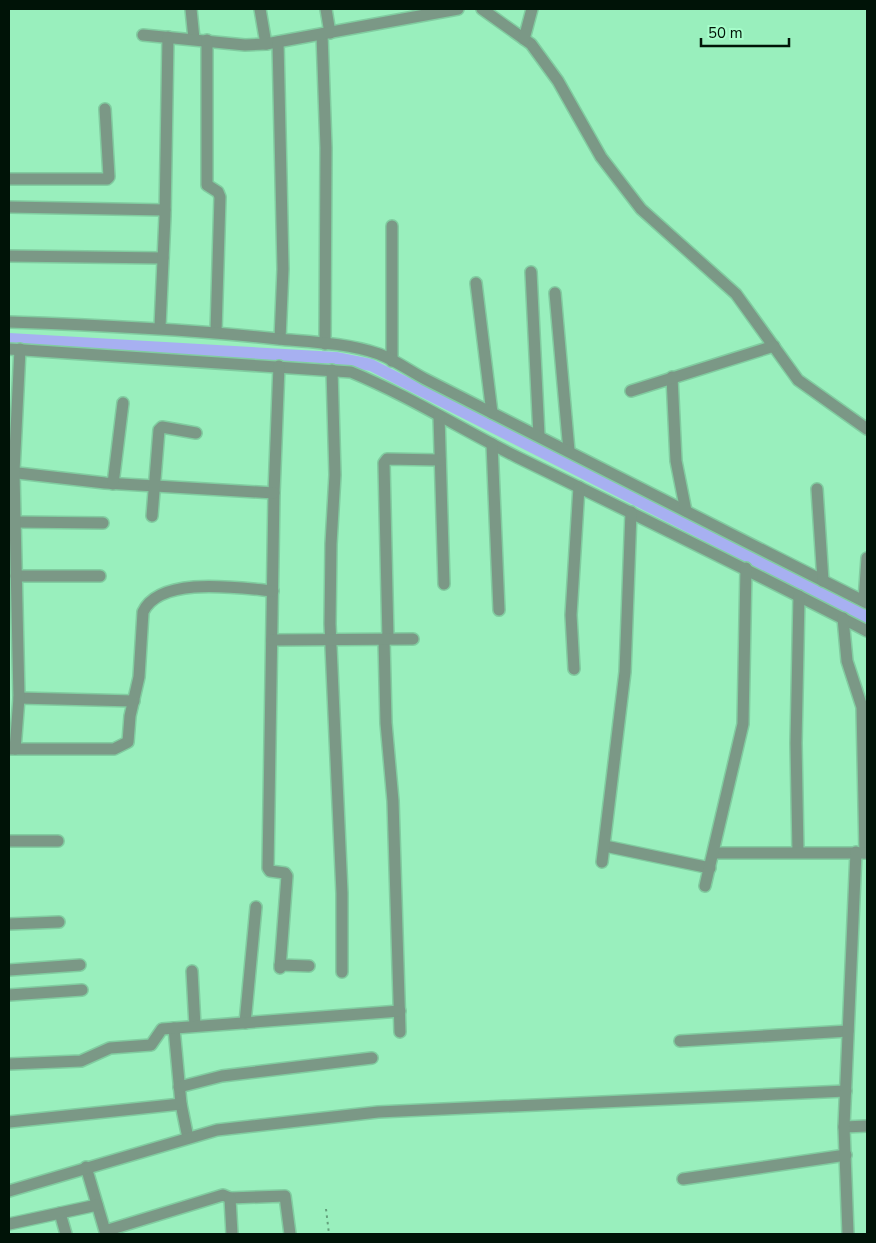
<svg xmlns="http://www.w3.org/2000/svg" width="876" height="1243" font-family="'Nunito Sans',sans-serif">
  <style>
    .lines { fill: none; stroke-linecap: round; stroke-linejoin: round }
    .canal { stroke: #a7b0f1; stroke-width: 12 }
    .street-casing { stroke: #81cca0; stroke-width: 14 }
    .path { stroke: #63a17c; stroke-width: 2; stroke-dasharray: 2.5 4; stroke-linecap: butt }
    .street { stroke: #7b9886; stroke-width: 11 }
  </style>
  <rect width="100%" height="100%" fill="#99efbd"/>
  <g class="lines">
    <!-- canal -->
    <path class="canal" d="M9,339L336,358L371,365L867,617"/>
    <!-- street casing -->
    <g class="street-casing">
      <g id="street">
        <path d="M191,9L194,39"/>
        <path d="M260,9L266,44"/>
        <path d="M326,9L330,33"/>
        <path d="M482,9L531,44L558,81L601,157L641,209L736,294L798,380L867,429"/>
        <path d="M322,34L326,148L325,344"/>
        <path d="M143,35L245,45L266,44L458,9"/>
        <path d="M524,39L532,9"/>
        <path d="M207,40V185L218,192L220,197L216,332"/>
        <path d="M278,42L283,269L280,339"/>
        <path d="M9,179H107L109,177L105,109"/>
        <path d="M9,207L165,210"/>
        <path d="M392,226V361"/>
        <path d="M9,256L163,258"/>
        <path d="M531,272L539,436"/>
        <path d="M476,283L492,413"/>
        <path d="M555,293L569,451"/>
        <path d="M9,322C99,325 188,329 278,339C311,342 347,343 379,354C395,360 410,371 425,379L867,603"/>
        <path d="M160,327L165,216L168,37"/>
        <path d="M9,349L351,372C409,396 461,429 517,457C634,514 751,571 867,631"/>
        <path d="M279,366L274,493L268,868L270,871L285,873L287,876L280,968"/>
        <path d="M332,370L335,475L331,544L330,624L342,893V972"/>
        <path d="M672,377L676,461L686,511"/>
        <path d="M631,391L774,346"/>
        <path d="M439,416L444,584"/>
        <path d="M492,444L499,610"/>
        <path d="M9,472L105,483L274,493"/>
        <path d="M113,484L123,403"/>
        <path d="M817,489L823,581"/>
        <path d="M152,516L159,430L162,427L196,433"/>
        <path d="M16,522L103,523"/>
        <path d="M16,576H100"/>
        <path d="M864,601L867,558"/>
        <path d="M843,618L847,661L862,707L865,853"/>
        <path d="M384,639L386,723L393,801L400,1032"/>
        <path d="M388,639L384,463L387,459L440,460"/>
        <path d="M272,640L413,639"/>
        <path d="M574,669L571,615L579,487"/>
        <path d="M19,698L134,701"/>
        <path d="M9,749H114L128,742L130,716L139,677L143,612C160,575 240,588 273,591"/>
        <path d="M15,749L19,698L14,472L20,349"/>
        <path d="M9,841H58"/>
        <path d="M605,846L710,868"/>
        <path d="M798,852L796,743L799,596"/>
        <path d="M715,853H864"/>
        <path d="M602,862L625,672L631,512"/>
        <path d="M705,886L743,724L746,568"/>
        <path d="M9,924L59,922"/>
        <path d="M280,965L309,966"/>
        <path d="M9,970L80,965"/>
        <path d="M192,971L195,1026"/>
        <path d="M9,995L82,990"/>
        <path d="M245,1023L256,907"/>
        <path d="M174,1028L181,1104L188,1138"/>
        <path d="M680,1041L848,1031"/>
        <path d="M9,1064L81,1061L110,1048L151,1045L162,1029L400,1011"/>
        <path d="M179,1087L222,1076L372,1058"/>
        <path d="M9,1122L181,1104"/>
        <path d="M844,1127L867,1126"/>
        <path d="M86,1167L105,1231L223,1195L230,1198L285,1196L290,1234"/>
        <path d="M683,1179L846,1155"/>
        <path d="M9,1191L217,1130L378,1112L846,1091"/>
        <path d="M230,1198L232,1234"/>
        <path d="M60,1213L66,1234"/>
        <path d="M9,1224L97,1205"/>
        <path d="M848,1234L844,1127L856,852"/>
      </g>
    </g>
    <!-- path -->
    <path class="path" d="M326,1209L329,1234"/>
    <!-- street -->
    <use href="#street" class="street"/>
  </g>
  <!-- border -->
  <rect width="876" height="1243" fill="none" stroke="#001307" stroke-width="20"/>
  <!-- scale -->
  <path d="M701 38v8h88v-8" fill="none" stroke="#001307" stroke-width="2.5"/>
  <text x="708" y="38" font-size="15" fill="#001307" stroke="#a6fdca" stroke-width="4" paint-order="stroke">50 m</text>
</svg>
